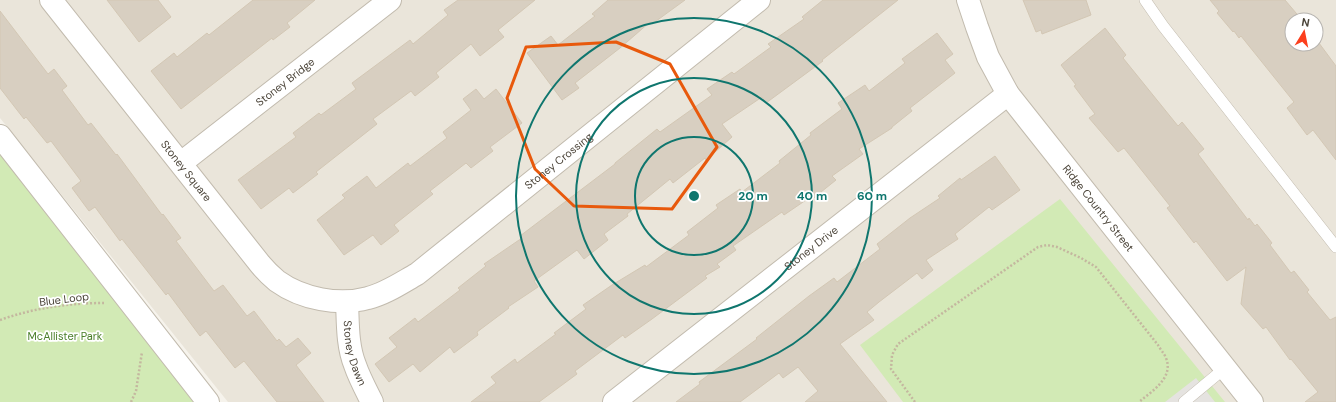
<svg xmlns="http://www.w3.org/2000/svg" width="1336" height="402" font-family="'DM Sans',sans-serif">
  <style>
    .residential { fill: #eae5da; fill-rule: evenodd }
    .green { fill: #d2eab5 }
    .parking { fill: #e5e3e0 }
    .building { fill: #d8cfc1; stroke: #d3c7b4 }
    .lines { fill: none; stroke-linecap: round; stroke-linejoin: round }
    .service-casing { stroke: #c2bbae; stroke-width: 12 }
    .minor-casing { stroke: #c2bbae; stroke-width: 24 }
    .path { stroke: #c4b79f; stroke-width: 2.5; stroke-dasharray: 2 2; stroke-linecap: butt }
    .service { stroke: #fff; stroke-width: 11 }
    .minor { stroke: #fff; stroke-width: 22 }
    .marked { fill: none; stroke: #e8590c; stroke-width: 3; stroke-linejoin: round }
    .ring { fill: none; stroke: #0f766e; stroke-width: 2 }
    .labels { text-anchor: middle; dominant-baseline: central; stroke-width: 3.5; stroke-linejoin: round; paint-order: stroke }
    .street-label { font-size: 11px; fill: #4b4439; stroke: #fff }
    .park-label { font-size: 11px; fill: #4a7f2a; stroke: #fff }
    .centre { fill: #0f766e; stroke: #fff; stroke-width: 2 }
    .ring-label { font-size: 12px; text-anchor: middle; font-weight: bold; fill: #0f766e; stroke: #fff; stroke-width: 3.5; stroke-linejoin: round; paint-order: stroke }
  </style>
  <rect width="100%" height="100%" fill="#f6f3ec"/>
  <!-- residential -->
  <path class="residential" d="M0,0H1336V402H228L0,118ZM1292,20H1316V44H1292Z"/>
  <!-- green -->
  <g class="green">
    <path d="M0,146L199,402H0Z"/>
    <path d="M1060,199L1225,402H903L860,345Z"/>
  </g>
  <!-- parking -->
  <path class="parking" d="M1196,378L1215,402H1165Z"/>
  <!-- building -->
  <g class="building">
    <path d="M107,0H158L171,17L139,42Z"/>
    <path d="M253,0H315L287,23L290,27L273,40L272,38L181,109L151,71L174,53L177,57L207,33L209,35Z"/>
    <path d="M458,0H535L498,30L504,37L480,56L471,44L436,73L439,77L415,96L411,91L373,119L377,124L316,172L318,174L293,193L289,188L261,209L238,180L296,137L293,133L319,113L321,115L356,89L352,83L410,40L413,44L448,15L444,10Z"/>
    <path d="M608,0H685L652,24L650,22L620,48L575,83L579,88L562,100L527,53L551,36L558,45L595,16L592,14Z"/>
    <path d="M823,0H898L822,60L823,61L766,103L762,97L722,124L732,137L706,160L705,158L673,183L670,179L627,214L628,216L604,234L608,240L584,259L577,250L534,281L538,287L508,307L509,308L477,332L478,335L454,353L450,347L420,372L413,364L389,382L375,364L397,347L389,338L415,318L418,322L460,290L458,288L486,266L484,264L522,238L520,236L615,164V163L657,129L660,132L712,95L707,89L732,72L734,74L771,47L768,44L804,19L802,17Z"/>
    <path d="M1023,0H1086L1091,15L1042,34L1041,30L1036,32Z"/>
    <path d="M1210,0H1285L1302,20H1292V44H1316V39L1336,66V160L1313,130L1307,135L1287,108L1294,102L1241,36L1239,38L1234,31L1233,32L1217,13L1219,11Z"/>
    <path d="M0,11L48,74L54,69L67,86L62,90L88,125L91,123L116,155L117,154L162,215L163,214L181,238L176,241L214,291L223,285L247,316L254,311L277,341L279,339L286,347L298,338L311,353L296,365L324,402H277L244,361L235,368L206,331L200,336L168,293L166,295L122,239L120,241L95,207L89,211L72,188L81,181L51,141L47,143L26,117L24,119L0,88Z"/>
    <path d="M1105,28L1126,55L1123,58L1178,126L1182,122L1204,149L1198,154L1248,220L1249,218L1255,226L1257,224L1272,243L1270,245L1291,273L1294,271L1309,290L1307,292L1330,320L1336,317V402H1305L1318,392L1291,359L1290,360L1266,327L1263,329L1241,304L1246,267L1227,281L1196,241L1194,243L1167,208L1170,206L1124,148L1118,152L1089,118L1095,114L1074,86L1076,85L1061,65Z"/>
    <path d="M937,33L953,54L945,60L955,73L910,108L912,111L892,127V128L859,149L863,154L832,176L836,180L811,200L809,198L784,215L782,212L733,246L736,250L717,264L720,267L705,276L707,278L652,319L625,338L623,335L575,371L577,374L539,402H471L496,383L491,377L515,359L517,363L556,334L554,333L586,309L583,305L612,285L645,265L646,267L689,235L687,232L718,208L716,205L740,189L742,192L780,163L779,161L811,135L810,133L842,109L838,103L865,85L869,91L905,63L902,59Z"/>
    <path d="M476,89L484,99L496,89L522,123L490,147L493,151L471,168L466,163L430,191L433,194L394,225L399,231L381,245L373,235L344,255L317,220L345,198L342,195L367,176L376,188L408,163L410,166L447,138L443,132L471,110L463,99Z"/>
    <path d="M995,156L1020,190L992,210L989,207L955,234L958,239L926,260L933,270L922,279L917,273L879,302L867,312L874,320L840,344L887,402H805L818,391L798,367L783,378L779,373L740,402H676L700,384L699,382L757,339L756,338L809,296L834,278L837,282L880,249L877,244L910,218L940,198L938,196L960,178L961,180Z"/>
  </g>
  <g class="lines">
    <!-- service casing -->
    <g class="service-casing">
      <g id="service">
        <path d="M1145,0L1163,26L1336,247"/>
        <path d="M1184,402L1225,368"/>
      </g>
    </g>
    <!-- minor casing -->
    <g class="minor-casing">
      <g id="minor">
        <path id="s1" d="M51,0L260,264C265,270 271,276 277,281C302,299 339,306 368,298C385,294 401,283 417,274L759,0"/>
        <path id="s2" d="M968,0L977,27L988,57L1008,94L1252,402"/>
        <path d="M0,136L208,402"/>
        <path id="s3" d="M181,163L390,0"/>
        <path id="s4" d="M347,302C348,322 347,345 355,365C359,377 366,390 372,402"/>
        <path id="s5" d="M614,402L1008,94"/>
      </g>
    </g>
    <!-- path -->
    <g class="path">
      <path d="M0,320C34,308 68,303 104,303"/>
      <path d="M131,402L136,391L142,352"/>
      <path d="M915,402L891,369L892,355L898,344L1038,247L1047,245L1057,247L1081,258L1096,267L1158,345C1160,349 1164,353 1166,358C1174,378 1152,391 1139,402"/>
    </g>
    <!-- service -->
    <use href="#service" class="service"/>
    <!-- minor -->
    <use href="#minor" class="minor"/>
  </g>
  <!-- marked area -->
  <path class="marked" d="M616,42L670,64L717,147L672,209L574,206L535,169L507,98L526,47Z"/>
  <!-- distance rings -->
  <g class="ring">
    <circle cx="694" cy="196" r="59"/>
    <circle cx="694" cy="196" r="118"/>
    <circle cx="694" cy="196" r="178"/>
  </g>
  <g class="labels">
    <!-- street labels -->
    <g class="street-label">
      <text stroke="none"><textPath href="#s3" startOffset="132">Stoney Bridge</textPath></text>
      <text stroke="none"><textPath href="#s1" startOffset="692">Stoney Crossing</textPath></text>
      <text stroke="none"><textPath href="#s1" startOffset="218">Stoney Square</textPath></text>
      <text stroke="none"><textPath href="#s2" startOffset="248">Ridge Country Street</textPath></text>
      <text stroke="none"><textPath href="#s5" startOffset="250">Stoney Drive</textPath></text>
      <text transform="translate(64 299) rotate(-7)">Blue Loop</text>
      <text stroke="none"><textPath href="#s4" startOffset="52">Stoney Dawn</textPath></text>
    </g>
    <!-- park labels -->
    <g class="park-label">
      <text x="65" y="336">McAllister Park</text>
    </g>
  </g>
  <circle cx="694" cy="196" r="6" class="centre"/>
  <g class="ring-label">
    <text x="753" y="200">20 m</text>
    <text x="812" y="200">40 m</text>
    <text x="872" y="200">60 m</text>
  </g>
  <!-- north arrow -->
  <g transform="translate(1304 32) rotate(10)"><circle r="19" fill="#ffffff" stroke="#b7b4b0"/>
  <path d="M0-3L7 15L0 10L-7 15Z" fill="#fc3f1d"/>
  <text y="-6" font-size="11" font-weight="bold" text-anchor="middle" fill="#4b4439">N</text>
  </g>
</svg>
